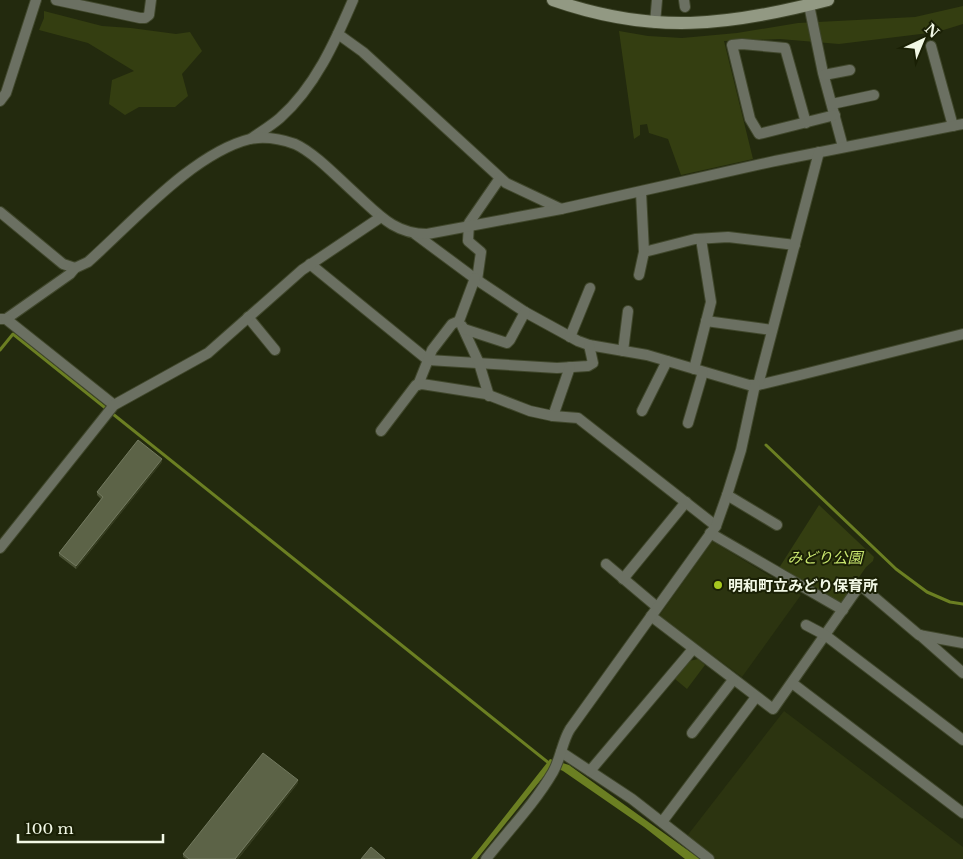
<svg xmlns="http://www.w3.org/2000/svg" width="963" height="859" font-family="'Libre Baskerville','Noto Sans JP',serif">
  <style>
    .built { fill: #2c3410 }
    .green { fill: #343e11 }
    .water { fill: #6b7f22 }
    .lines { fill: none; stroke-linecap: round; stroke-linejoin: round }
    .stream { stroke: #6b7f22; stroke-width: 3 }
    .street-casing { stroke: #40472c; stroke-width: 12 }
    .secondary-casing { stroke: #40472c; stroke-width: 14 }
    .street { stroke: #6b7062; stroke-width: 10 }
    .secondary { stroke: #929983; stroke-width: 12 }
    .wall { fill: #4a5134 }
    .shaded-wall { fill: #333a1d }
    .building { fill: #5c6347; stroke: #737a60 }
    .poi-dot { fill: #a7c81f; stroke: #1a2005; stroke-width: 2 }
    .labels { text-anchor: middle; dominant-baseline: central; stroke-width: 4; stroke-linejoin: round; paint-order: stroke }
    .park-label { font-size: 15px; font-style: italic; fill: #c8e56e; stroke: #1a2005 }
    .poi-label { font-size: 15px; font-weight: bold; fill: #f2f8e6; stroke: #1a2005; text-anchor: start }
  </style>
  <rect width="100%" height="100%" fill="#232a0e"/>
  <!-- built -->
  <g class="built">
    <path d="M712,541L801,595L742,677L659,616Z"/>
    <path d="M784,711L963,847V859H714L687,836Z"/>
  </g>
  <!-- green -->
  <g class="green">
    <path d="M963,6V24L937,32L839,44L780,39L724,41L753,159L681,175L668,139L649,133L647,124L640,125V135L634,139L619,31L648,36L682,38L737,33L798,23L915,17Z"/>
    <path d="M44,11L102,26L131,28L176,34L190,32L202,51L182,74L188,96L175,107H139L125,115L109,104L112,80L134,71L88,43L39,30L44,18Z"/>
    <path d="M819,505L874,557L873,561L866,567L841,604L779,568Z"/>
    <path d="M698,659L705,665L687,689L675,679L689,661Z"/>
  </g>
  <!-- water -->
  <path class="water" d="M550,759L569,765L700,859H685L644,827L563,771L552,766L477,859H471Z"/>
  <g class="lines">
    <!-- stream -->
    <g class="stream">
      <path d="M0,350L13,334L550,764"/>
      <path d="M766,445L896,569L927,592L950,602L963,604"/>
    </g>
    <!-- street casing -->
    <g class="street-casing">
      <g id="street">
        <path d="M56,0L140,18H145L149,15L151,0"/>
        <path d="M684,0L685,7"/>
        <path d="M809,5L823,73L843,147"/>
        <path d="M655,23L657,0"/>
        <path d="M338,34L363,52L506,183L561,209"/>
        <path d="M931,46L953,126"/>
        <path d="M824,75L850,70"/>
        <path d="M0,101L6,93L36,0"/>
        <path d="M832,104L874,95"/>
        <path d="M806,123L785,48L742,44L732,45L750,119L759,134L835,115"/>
        <path d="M252,138C262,131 272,125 280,118C315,87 335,42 353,0"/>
        <path d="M0,212L63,264L75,268"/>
        <path d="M415,234L477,280L525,312L578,341L589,345L647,355L749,385H758L800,375L963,334"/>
        <path d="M644,252L695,239L728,237L795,245"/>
        <path d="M310,264L428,360L557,368L588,366L593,363L589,345"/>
        <path d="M639,275L644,252L641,192"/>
        <path d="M477,280L481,252L468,241L469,223L500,178"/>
        <path d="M248,317L275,350"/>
        <path d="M0,319H6L70,274L75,268L88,262C132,223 193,153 250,139C265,136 281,139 295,144C315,153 340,180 357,195C379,215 395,234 427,234L561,209L775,161L963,124"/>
        <path d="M6,319L114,405"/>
        <path d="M706,321L772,330"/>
        <path d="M462,326L479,363L489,396"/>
        <path d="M464,329L507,343L510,340L525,312"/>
        <path d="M570,337L590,288"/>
        <path d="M623,351L628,311"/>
        <path d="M694,369L711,302L701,239"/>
        <path d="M418,385L432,350L452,324L459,321L475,278"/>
        <path d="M758,385L819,152"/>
        <path d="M642,411L667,361"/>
        <path d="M553,416L570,367"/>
        <path d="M688,423L703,372"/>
        <path d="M381,431L416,385L422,384L486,394L530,411L553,416L578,418L716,526"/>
        <path d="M727,495L777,525"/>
        <path d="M710,533L843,610"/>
        <path d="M0,548L114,405L208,353L302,270L381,217"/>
        <path d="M606,564L657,607"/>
        <path d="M623,579L686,502"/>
        <path d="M651,616L773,709L860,585L919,635L963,643"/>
        <path d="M806,625L825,635L963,740"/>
        <path d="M920,635L963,673"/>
        <path d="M792,683L963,813"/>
        <path d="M692,733L733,680"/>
        <path d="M561,752L632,799L709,859"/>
        <path d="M590,771L693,649"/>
        <path d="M662,822L756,697"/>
        <path d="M486,859C508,831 535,803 553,772C561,758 562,742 570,729L716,526L727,495L741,450L755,385"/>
      </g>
    </g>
    <!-- secondary casing -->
    <g class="secondary-casing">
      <path id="secondary" d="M553,0C653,35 728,26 828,0"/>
    </g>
    <!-- street -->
    <use href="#street" class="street"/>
    <!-- secondary -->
    <use href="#secondary" class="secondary"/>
  </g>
  <!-- wall -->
  <g class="wall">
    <path d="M162,462L76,569L59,556V553L101,499L97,495V492Z"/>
    <path d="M298,783L238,859H186L183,857V854Z"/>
  </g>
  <!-- shaded-wall -->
  <g class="shaded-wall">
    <path d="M162,459V462L76,569V566Z"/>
    <path d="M298,780V783L238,859H235Z"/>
  </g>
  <!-- building -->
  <g class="building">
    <path d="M138,440L162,459L76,566L59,553L103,497L97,492Z"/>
    <path d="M263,753L298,780L235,859H189L183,854Z"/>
    <path d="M371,847L385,859H361Z"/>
  </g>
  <!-- markers -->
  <circle class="poi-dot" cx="718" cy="585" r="5"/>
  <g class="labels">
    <!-- park labels -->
    <g class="park-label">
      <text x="825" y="557">みどり公園</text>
    </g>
    <!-- poi labels -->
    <g class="poi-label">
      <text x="728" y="585">明和町立みどり保育所</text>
    </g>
  </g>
  <!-- north arrow -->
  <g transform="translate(923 40) rotate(44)" stroke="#1a2005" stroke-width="4" paint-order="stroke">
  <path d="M0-4L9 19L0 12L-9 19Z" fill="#f2f8e6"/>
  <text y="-8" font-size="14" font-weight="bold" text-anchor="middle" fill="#f2f8e6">N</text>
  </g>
  <!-- scale -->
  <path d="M18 834v8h145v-8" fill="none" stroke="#f2f8e6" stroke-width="2.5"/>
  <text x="25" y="834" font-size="15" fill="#f2f8e6" stroke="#1a2005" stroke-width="4" paint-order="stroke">100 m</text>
</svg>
